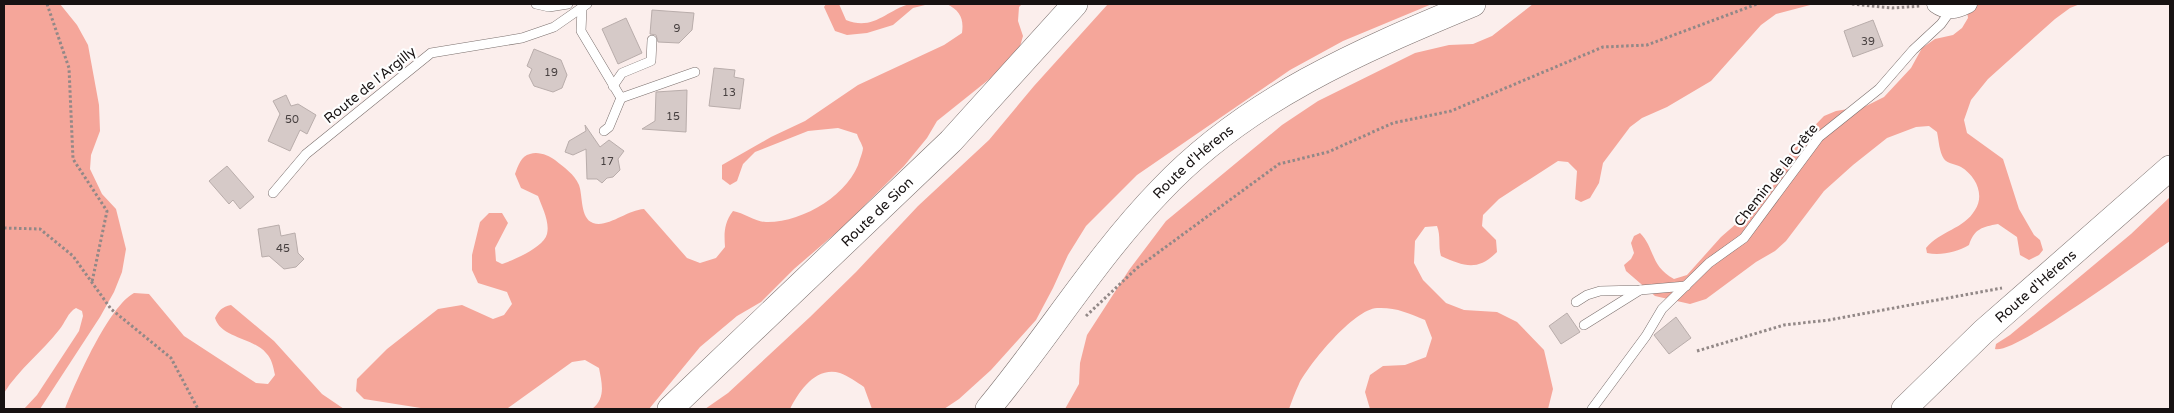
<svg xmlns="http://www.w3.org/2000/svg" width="2174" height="413" font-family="'Varela Round',sans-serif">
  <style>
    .forest { fill: #f5a69a }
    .building { fill: #d6cac8; stroke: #b9adab }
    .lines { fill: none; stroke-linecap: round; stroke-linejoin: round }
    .service-casing { stroke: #7b706e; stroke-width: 10 }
    .minor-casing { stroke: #7b706e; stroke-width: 19 }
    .secondary-casing { stroke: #7b706e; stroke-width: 26 }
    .path { stroke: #928887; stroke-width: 3; stroke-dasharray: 2.5 2.5; stroke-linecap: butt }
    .service { stroke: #fff; stroke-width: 9 }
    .minor { stroke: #fff; stroke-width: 18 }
    .secondary { stroke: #fff; stroke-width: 25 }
    .labels { text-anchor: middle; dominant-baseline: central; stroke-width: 4.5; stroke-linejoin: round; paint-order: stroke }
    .number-label { font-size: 11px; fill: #474040 }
    .street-label { font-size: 14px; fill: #171212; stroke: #fefefe }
  </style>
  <rect width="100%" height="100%" fill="#fbeeec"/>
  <!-- forest -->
  <g class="forest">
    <path d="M4,4H60L77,25L88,45L99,105L100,131L91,155L90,169L102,194L116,209L126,249L122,272L114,292L100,317L40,409H24L37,395L79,331L83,316L82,311L76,308C68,312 65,323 59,330C42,352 19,369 4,393Z"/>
    <path d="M826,4H839L846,20C873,31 886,11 909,4C915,2 923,4 929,4L913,8L893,25L867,33L847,35L835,31L824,7Z"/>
    <path d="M947,4H1022L1019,7L1018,21L1023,36L1019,50L1002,69L937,121L927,138L904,166L844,226L794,269L761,302L737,316L700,347L649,409H592C606,398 602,384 599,368L585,360L572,362L508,408L500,409H427L364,399L356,391L357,379L387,349L438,309L462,305L493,319L504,315L512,304L507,292L478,283L472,270V255L480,222L489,213H502L508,223L495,248L496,261L502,264C514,260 544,247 547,234C550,222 542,207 538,196L521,188L515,174C518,166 521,156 530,154C539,151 549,156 555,160C565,168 574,174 579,185C583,196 580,218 593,223C608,228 627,210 644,209L687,258L700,263L716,258L725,247C724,233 724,223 733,211C744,213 756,222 766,222C802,223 851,194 860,159C861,156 863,151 863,148C862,144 858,138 857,134L838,128L808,131L755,152L743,164L737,181L730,185L722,179V165L771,137L805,121L858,85L944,45L962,33C964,18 960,11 947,4Z"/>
    <path d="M1108,4H1432L1343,41L1290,70L1137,175L1086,226L1068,255L1053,288L1036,320L991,370L959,399L944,409H872L864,387C857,382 848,376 840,373C816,366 799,391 790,409H705L728,393L810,317L856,272L918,206L989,140L1034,86Z"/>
    <path d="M1533,4H1814L1776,14L1761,25L1711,81L1667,107L1642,118L1630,127L1603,163L1599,183L1590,198L1581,202L1575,199L1577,171L1568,162L1558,161L1499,199L1483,215L1482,226L1496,240L1497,252C1477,272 1464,266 1441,256C1438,246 1441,236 1437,226L1425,227L1415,241L1414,263L1423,280L1446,303L1464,310L1497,312L1517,322L1544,350L1553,389L1548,409H1370L1365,392L1370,375L1383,366L1405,365L1426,357L1432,338L1425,320C1409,313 1395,307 1377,308C1354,309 1309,364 1299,384C1295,392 1292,401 1289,409H1065L1079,384L1080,363L1087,335L1129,270L1166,221L1282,125L1318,101L1415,53L1449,45L1473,44L1492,36Z"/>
    <path d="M1966,4H2080L2070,8L2055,19L1988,79L1971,100L1964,120L1967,133L2003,159L2019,209L2034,235L2040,240L2043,250L2039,255L2029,260L2020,255L2017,237L1998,224C1982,227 1974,229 1969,245C1957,252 1941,256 1927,253L1926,248C1940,231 1964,229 1975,210C1985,195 1976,176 1961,167C1956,164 1948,164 1944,159C1939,151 1939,141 1937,132L1929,126L1916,127L1887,138L1853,165L1824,191L1786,241L1775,251L1756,262L1706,299L1690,304L1655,296L1626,271L1624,265L1631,259L1634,253L1631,243L1634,236L1640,233C1655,248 1650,266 1674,279L1687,275L1721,237L1744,217L1770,192L1792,149L1824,116L1836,111L1866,106L1884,97L1911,68L1922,48L1935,39L1953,35L1962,28L1968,18Z"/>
    <path d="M2170,197V241C2146,257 2015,355 1995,349L1996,344L2010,335L2131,234Z"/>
    <path d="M134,293L149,294L184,336L256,383L268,384L275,375C273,366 272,359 266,353C254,338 221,338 215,318C219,310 222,307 231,305L274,341L322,394L344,409H65C76,381 109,306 134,293Z"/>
  </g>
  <!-- building -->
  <g class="building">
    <path d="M652,10L694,13L692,30L679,43L658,42L656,35L650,34Z"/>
    <path d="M626,18L642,53L618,64L602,29Z"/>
    <path d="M1873,20L1883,46L1853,57L1844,31Z"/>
    <path d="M534,49L561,60L567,75L562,88L553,92L534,86L529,76L532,69L527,66Z"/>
    <path d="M714,68L735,70L734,77L744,79L740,109L709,106Z"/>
    <path d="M687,90L686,132L642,129L655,121L656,92Z"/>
    <path d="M286,95L291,106L298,104L316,115L307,134L300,130L290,151L268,141L280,114L273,101Z"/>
    <path d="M585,125L600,147L609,140L624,151L618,159L620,170L613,177L607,178L602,183L597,179H587L586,149L573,155L565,152L569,141L586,131Z"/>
    <path d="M227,166L254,197L240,209L233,200L229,204L209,181Z"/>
    <path d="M279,225L281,236L295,233L298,253L304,259L296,267L284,269L269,256L262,257L258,229Z"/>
    <path d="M1567,313L1580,332L1561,344L1549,326Z"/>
    <path d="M1676,317L1691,338L1669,354L1654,335Z"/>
  </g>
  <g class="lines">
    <!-- service casing -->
    <g class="service-casing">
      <g id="service">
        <path d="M536,4L549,7L568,4"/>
        <path d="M582,8L581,31L621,98L695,72"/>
        <path d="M613,86L622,73L651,61L652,40"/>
        <path d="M604,131L609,127L621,98"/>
        <path d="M273,193L306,154L431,53L522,38L554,27L587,4"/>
        <path d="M1576,302L1587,295L1600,291L1640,290L1686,286"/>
        <path d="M1584,325L1640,290"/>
        <path d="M1592,409L1646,336L1662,309L1709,263L1744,238L1819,137L1879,89L1913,50L1941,24L1951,10"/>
      </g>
    </g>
    <!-- minor casing -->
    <g class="minor-casing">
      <path id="minor" d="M1936,4C1947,12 1956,10 1968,4"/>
    </g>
    <!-- secondary casing -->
    <g class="secondary-casing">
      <g id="secondary">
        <path id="s1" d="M670,409L951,141L1075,4"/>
        <path id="s2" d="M988,409C1048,337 1096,257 1161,190C1247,99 1360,51 1473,4"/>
        <path id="s3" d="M1904,409L1983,332L2170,168"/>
      </g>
    </g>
    <!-- path -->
    <g class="path">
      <path d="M47,4L69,68L73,159L107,211L92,282"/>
      <path d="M1852,4L1892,8L1921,6"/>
      <path d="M4,228L40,229L73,256L111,309L171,358L198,409"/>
      <path d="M1086,316L1137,268L1279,164L1328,152L1393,123L1451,111L1603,47L1647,45L1757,4"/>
      <path d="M1697,351L1784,325L1829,320L2002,288"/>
    </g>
    <!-- service -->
    <use href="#service" class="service"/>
    <!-- minor -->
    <use href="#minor" class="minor"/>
    <!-- secondary -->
    <use href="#secondary" class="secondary"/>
  </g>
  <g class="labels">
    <!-- number labels -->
    <g class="number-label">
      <text x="677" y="28">9</text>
      <text x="1868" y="41">39</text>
      <text x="551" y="72">19</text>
      <text x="729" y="92">13</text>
      <text x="673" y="116">15</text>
      <text x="292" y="119">50</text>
      <text x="607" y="161">17</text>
      <text x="283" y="248">45</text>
    </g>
    <!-- street labels -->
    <g class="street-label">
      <text transform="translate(370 85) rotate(-39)">Route de l'Argilly</text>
      <text stroke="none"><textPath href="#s2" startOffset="322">Route d'Hérens</textPath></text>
      <text transform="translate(1776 175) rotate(-52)">Chemin de la Crête</text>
      <text stroke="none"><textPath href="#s1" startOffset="286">Route de Sion</textPath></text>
      <text stroke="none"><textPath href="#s3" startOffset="180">Route d'Hérens</textPath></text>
    </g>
  </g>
  <!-- border -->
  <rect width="2174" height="413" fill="none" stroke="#171212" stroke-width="10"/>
</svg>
